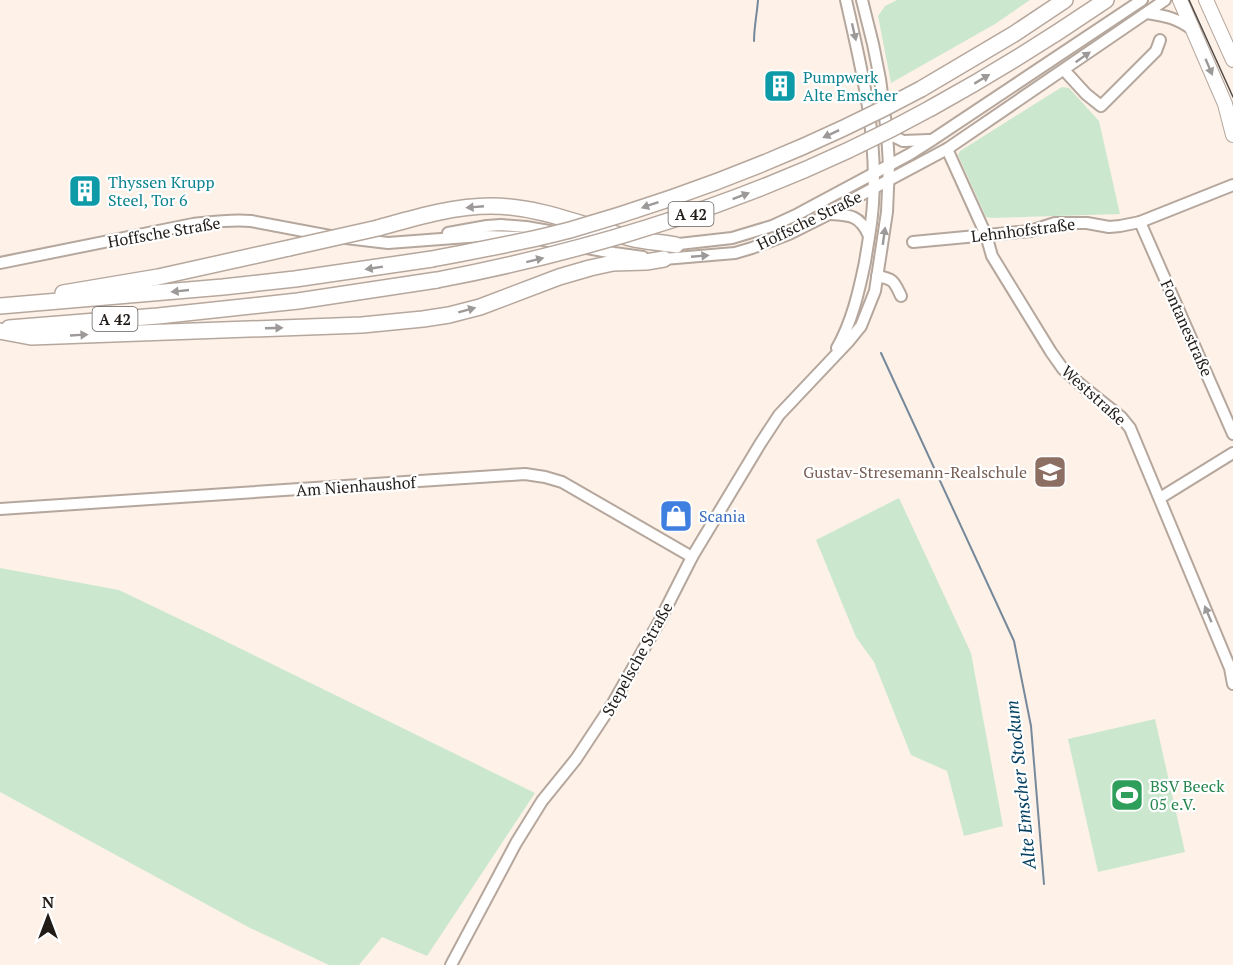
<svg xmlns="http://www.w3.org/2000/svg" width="1233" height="965" font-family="'PT Serif',serif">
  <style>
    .green { fill: #cbe8cf }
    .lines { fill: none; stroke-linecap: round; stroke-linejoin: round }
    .stream { stroke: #75899a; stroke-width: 2 }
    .minor-casing { stroke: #b6a79d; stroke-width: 14 }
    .major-casing { stroke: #b6a79d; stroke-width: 16 }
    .highway-casing { stroke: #b6a79d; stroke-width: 18 }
    .minor { stroke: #fff; stroke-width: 10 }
    .major { stroke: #fff; stroke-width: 14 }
    .highway { stroke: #fff; stroke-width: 15 }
    .tram { stroke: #514a45; stroke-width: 1.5 }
    .highway-bridge-casing { stroke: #b6a79d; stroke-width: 18; stroke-linecap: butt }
    .highway-bridge { stroke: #fff; stroke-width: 15 }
    .oneway { fill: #9c9998 }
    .labels { text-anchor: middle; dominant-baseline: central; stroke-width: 4.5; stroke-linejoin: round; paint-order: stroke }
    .shield { fill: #fff; stroke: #64605e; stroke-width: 1.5 }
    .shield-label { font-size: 15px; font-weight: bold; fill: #221c19 }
    .culture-label { font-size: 16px; fill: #0d838f; stroke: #fff; text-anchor: start }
    .street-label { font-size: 16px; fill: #221c19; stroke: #fff }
    .education-label { font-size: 16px; fill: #785e54; stroke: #fff; text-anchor: end }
    .shop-label { font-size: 16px; fill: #366cbe; stroke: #fff; text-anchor: start }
    .leisure-label { font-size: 16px; fill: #27864d; stroke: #fff; text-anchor: start }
    .water-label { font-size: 18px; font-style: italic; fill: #044062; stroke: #fff }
  </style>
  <rect width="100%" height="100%" fill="#fdf1e8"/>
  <!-- green -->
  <g class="green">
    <path d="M897,0H1030L995,24L891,83L878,16L885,6Z"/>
    <path d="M1062,87L1069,88L1099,121L1120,214L991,218L986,217L958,155L960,151Z"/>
    <path d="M899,498L971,653L1003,826L964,836L947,771L911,755L874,662L856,637L816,540Z"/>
    <path d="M0,568L119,590L219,638L535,793L427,956L382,937L359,965H329L250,928L0,792Z"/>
    <path d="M1155,719L1185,852L1098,872L1068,739Z"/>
  </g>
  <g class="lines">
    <!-- stream -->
    <g class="stream">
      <path d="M754,41C754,27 757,14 758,0"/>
      <path d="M881,353L1014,641L1031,726L1044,884"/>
    </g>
    <!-- minor casing -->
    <g class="minor-casing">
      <g id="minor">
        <path d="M1147,13C1166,16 1177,18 1193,30"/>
        <path d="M1064,70L1086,94L1101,106L1156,51L1160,40"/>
        <path d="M887,133L903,141L929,140"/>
        <path d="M947,149L986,235L992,256L1051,352L1063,369L1081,385L1121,417L1130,428L1230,668L1233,684"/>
        <path d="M829,214C850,215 860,215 869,236"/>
        <path d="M1140,222L1233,434"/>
        <path d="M448,233L487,226L501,225L526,227L601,240"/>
        <path d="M346,238L388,243L481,236L524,237"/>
        <path d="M543,240L614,253L643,257"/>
        <path d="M913,242L1030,231L1055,223H1087L1109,227L1120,226L1140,222L1233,185"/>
        <path d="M670,245L732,238L772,226L798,214L910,154L932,140L1142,0"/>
        <path d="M658,258L664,259L735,253L752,248L789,234L829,214L844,204L947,149L1165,0"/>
        <path d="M0,263L193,224C212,222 231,219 251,221L330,236"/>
        <path d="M877,276C894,279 894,281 901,296"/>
        <path d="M837,348C852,322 859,291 865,262C868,242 872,223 873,203C878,134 861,66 846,0"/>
        <path d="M1160,498L1233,453"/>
        <path d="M0,509L525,474L545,477L562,482L692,557"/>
        <path d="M451,965L516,843L542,801L576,759L613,703L659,622L692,557L760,444L779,415L848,342L861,326L875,291L887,212L889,165L887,133L880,79L873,44L862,0"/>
      </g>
    </g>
    <!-- major casing -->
    <g class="major-casing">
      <g id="major">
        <path d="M1180,0L1225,104L1233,135"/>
        <path d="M1206,0L1233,60"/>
      </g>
    </g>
    <!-- highway casing -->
    <g class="highway-casing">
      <g id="highway">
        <path d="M921,89L1014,34L1065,0"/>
        <path d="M931,108C991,75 1049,39 1106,0"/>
        <path d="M378,228C414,218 453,206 491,206C539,206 584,226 630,238C645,242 661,242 676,245"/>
        <path d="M63,293L158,277L289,248"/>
        <path d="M0,306L223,287L295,279L432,259"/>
        <path d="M9,328L158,316L298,301L437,280"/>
        <path d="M0,331L31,337L362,325L423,319L449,315L480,307L559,277L590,268L613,263L646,262L664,259"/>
      </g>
    </g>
    <!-- minor -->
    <use href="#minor" class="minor"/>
    <!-- major -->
    <use href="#major" class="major"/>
    <!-- highway -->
    <use href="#highway" class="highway"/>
    <!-- tram -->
    <path class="tram" d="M1189,0L1233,97"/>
    <!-- highway-bridge casing -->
    <g class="highway-bridge-casing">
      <g id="highway-bridge">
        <path d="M289,248L378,228"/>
        <path d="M432,259C478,250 525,242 570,230C692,195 810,149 921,89"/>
        <path d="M437,280C609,247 776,194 931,108"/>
      </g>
    </g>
    <!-- highway-bridge -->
    <use href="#highway-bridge" class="highway-bridge"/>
  </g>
  <!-- one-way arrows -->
  <defs><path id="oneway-solid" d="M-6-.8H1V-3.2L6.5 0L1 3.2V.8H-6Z" transform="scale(1.5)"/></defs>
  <g class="oneway">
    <use href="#oneway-solid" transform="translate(854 32) rotate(77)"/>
    <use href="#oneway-solid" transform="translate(1083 57) rotate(-35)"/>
    <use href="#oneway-solid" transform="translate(1209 67) rotate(67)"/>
    <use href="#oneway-solid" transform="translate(982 79) rotate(-31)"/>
    <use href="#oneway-solid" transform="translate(831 134) rotate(155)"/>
    <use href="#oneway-solid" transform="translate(741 196) rotate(-21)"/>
    <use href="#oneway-solid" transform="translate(650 205) rotate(161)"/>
    <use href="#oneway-solid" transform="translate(475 207) rotate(175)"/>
    <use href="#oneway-solid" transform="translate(884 236) rotate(-82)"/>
    <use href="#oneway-solid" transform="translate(700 256) rotate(-5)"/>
    <use href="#oneway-solid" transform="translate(535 260) rotate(-14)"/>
    <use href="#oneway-solid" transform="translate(374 268) rotate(171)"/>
    <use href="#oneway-solid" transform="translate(180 291) rotate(174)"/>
    <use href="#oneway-solid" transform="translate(467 310) rotate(-15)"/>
    <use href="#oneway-solid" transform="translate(274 328) rotate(-2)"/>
    <use href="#oneway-solid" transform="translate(79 335) rotate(-3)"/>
    <use href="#oneway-solid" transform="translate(1208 614) rotate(-113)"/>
  </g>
  <!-- icons -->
  <defs>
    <g id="building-square" transform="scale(1.725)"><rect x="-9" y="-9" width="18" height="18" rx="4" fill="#0f9aa8" stroke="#fff"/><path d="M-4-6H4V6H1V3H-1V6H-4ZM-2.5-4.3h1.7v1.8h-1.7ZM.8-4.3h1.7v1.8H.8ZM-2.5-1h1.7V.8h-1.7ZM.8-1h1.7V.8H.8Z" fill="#fff"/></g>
    <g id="school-square" transform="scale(1.725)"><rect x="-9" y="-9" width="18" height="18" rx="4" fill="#8d6e63" stroke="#fff"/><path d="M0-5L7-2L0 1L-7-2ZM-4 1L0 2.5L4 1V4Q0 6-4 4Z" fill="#fff"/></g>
    <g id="shop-square" transform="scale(1.725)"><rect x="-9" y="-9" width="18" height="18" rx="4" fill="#3f7fe0" stroke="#fff"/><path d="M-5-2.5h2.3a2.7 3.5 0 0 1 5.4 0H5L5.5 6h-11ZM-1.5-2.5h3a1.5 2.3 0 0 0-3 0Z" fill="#fff"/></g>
    <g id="stadium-square" transform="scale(1.725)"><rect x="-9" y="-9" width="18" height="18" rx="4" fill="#2e9e5b" stroke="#fff"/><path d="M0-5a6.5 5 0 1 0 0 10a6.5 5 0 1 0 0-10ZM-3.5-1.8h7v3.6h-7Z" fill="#fff"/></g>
  </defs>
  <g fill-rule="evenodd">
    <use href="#building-square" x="780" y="86"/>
    <use href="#building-square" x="85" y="191"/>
    <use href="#school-square" x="1050" y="472"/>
    <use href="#shop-square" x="676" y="516"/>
    <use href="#stadium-square" x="1127" y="795"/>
  </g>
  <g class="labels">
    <!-- shield labels -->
    <g class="shield">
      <rect x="668.5" y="202" width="45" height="24" rx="4.5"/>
      <rect x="92.5" y="307" width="45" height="24" rx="4.5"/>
    </g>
    <g class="shield-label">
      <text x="691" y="214">A 42</text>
      <text x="115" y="319">A 42</text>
    </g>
    <!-- culture labels -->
    <g class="culture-label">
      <text x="803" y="77">Pumpwerk<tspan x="803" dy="18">Alte Emscher</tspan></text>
      <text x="108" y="182">Thyssen Krupp<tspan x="108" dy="18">Steel, Tor 6</tspan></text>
    </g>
    <!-- street labels -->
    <g class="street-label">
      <text transform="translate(809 220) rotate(-26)">Hoffsche Straße</text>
      <text transform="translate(1023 230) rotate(-7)">Lehnhofstraße</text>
      <text transform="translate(164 232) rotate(-10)">Hoffsche Straße</text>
      <text transform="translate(1187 328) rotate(66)">Fontanestraße</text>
      <text transform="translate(1094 395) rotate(42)">Weststraße</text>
      <text transform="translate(356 486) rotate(-4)">Am Nienhaushof</text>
      <text transform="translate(637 659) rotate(-61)">Stepelsche Straße</text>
    </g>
    <!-- education labels -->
    <g class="education-label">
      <text x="1027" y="472">Gustav-Stresemann-Realschule</text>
    </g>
    <!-- shop labels -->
    <g class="shop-label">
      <text x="699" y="516">Scania</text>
    </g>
    <!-- leisure labels -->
    <g class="leisure-label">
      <text x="1150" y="786">BSV Beeck<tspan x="1150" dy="18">05 e.V.</tspan></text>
    </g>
    <!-- water labels -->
    <g class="water-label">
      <text transform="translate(1020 785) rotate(-96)">Alte Emscher Stockum</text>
    </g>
  </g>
  <!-- north arrow -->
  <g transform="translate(48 917)" stroke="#ffffff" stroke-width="4.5" paint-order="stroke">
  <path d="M0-4.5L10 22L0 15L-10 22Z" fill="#221c19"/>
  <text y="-9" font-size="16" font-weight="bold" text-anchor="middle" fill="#221c19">N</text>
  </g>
</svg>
